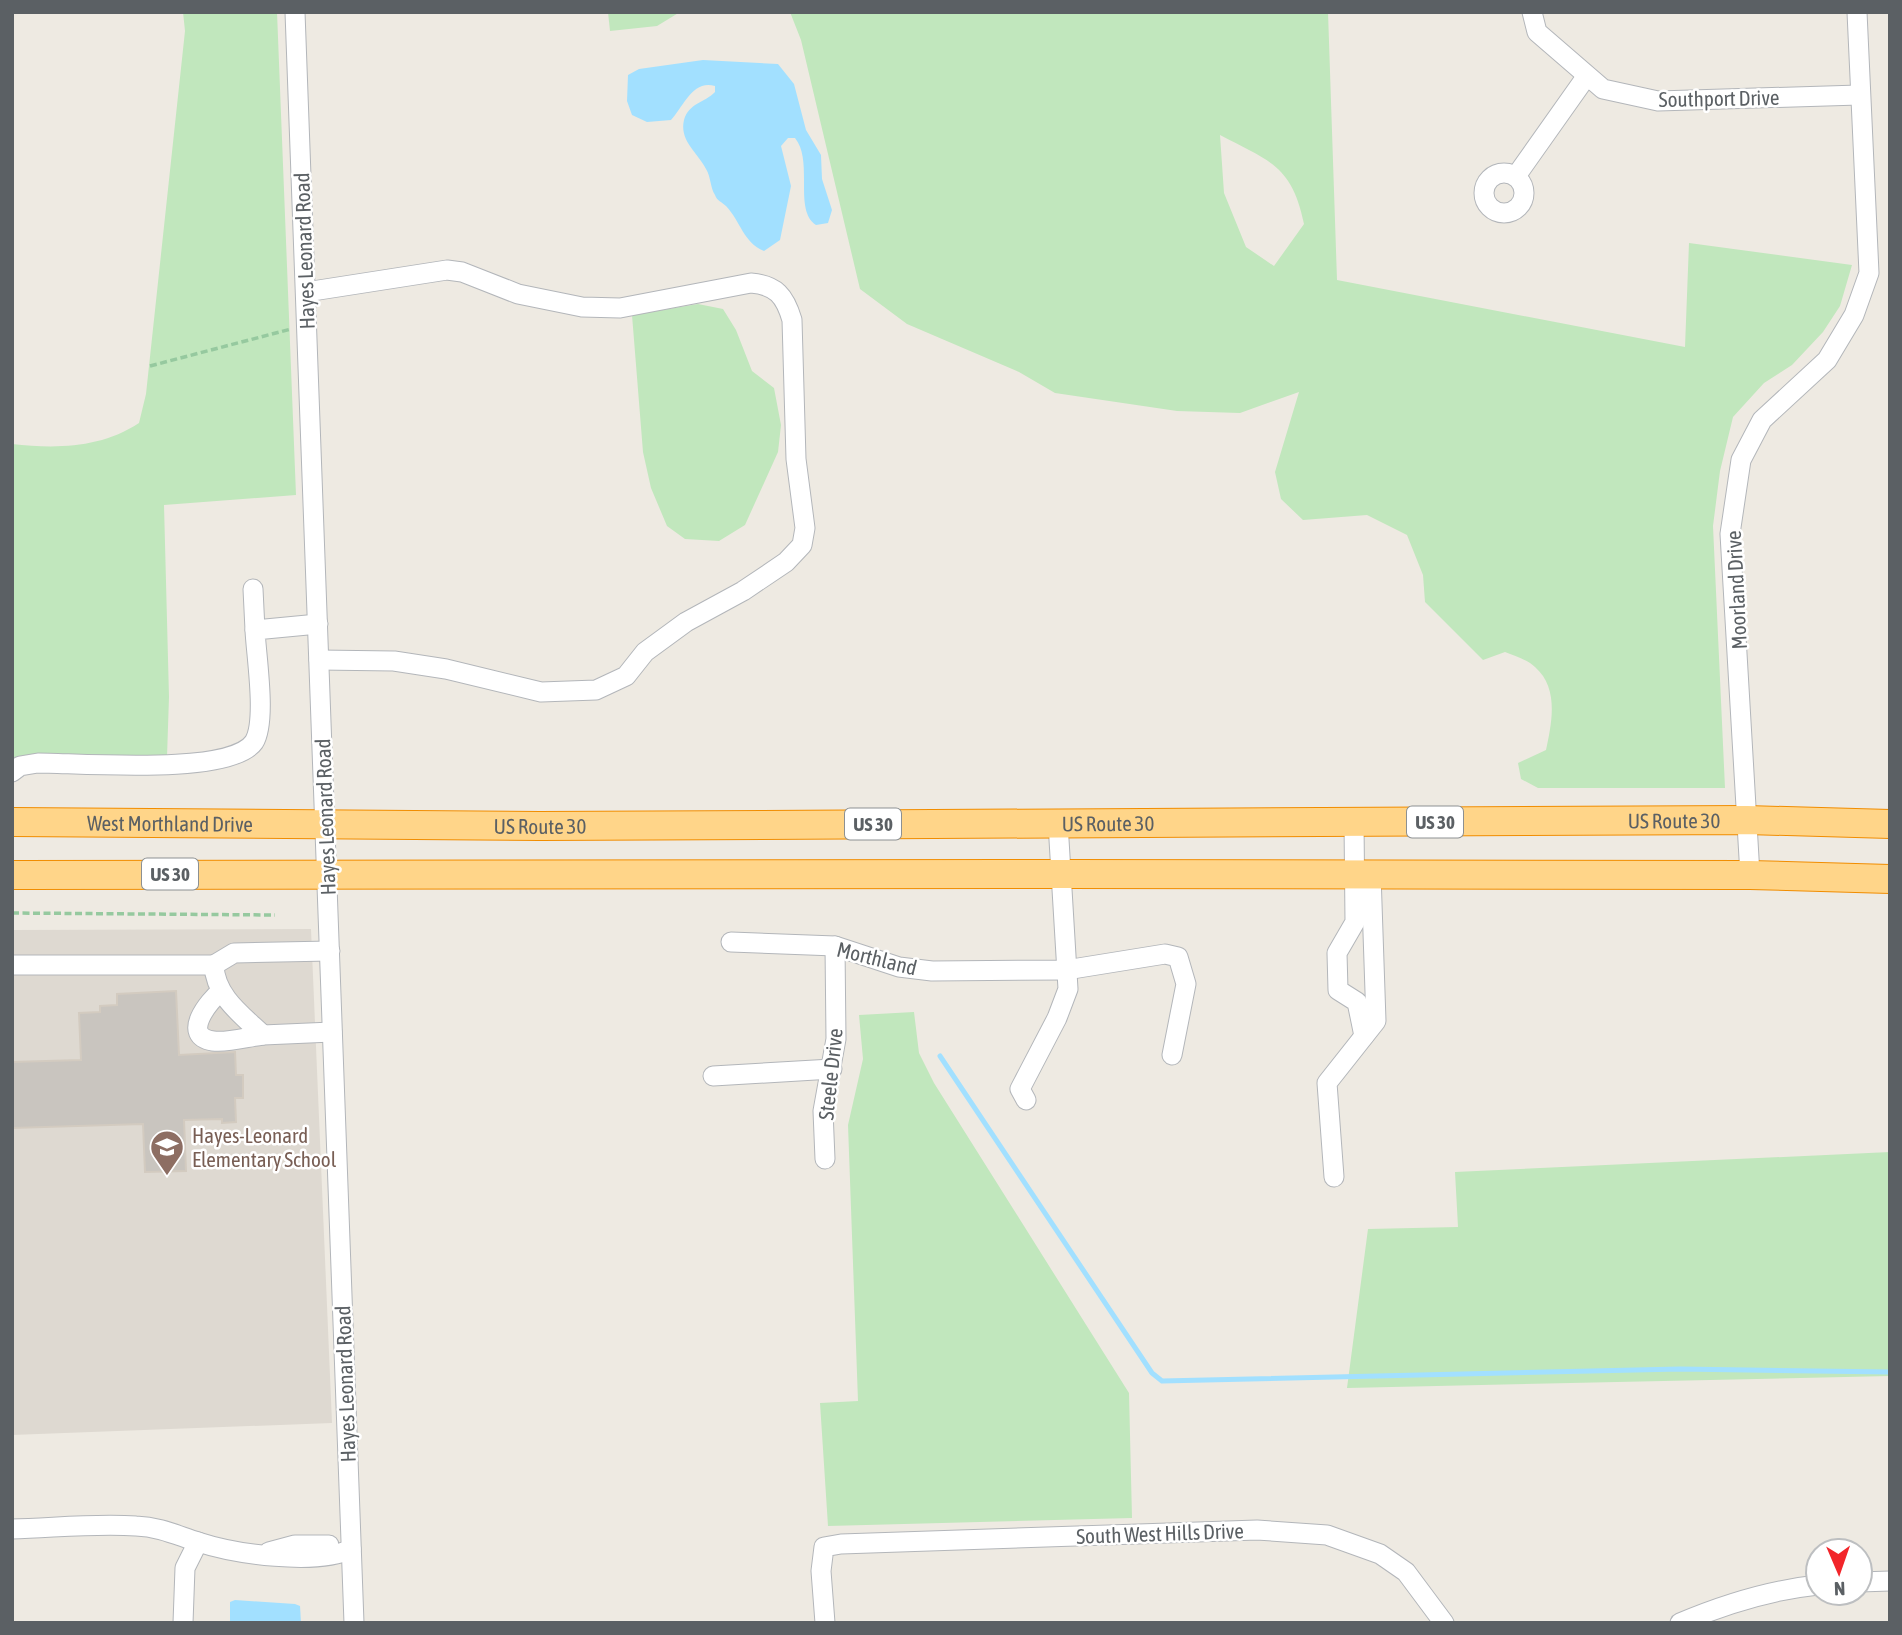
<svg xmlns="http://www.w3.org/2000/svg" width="1902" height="1635" font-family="'Asap Condensed',sans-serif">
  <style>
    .education { fill: #ded9d1 }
    .green { fill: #c1e7bd; fill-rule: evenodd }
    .water { fill: #a2e0ff }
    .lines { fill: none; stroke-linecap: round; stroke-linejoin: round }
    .stream { stroke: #a2e0ff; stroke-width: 5 }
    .building { fill: #c9c5bf; stroke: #d3cbc0; stroke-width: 2 }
    .minor-casing { stroke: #b3b6ba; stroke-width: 21 }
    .highway-casing { stroke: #f18d00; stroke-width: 30 }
    .path { stroke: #96c99f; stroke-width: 3.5; stroke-dasharray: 7 3.5; stroke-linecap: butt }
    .minor { stroke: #fff; stroke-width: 19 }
    .highway { stroke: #ffd589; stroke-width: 28 }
    .labels { text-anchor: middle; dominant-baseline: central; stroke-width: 5; stroke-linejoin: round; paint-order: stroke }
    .shield { fill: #fff; stroke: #8c9092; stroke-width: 2 }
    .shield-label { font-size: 19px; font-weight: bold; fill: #5b6064 }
    .street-label { font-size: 21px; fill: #5b6064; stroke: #fff }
    .education-label { font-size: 21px; fill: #785e54; stroke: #fff; text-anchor: start }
  </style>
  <rect width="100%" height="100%" fill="#eeeae2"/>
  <!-- education -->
  <path class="education" d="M311,929L332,1423L12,1435V930Z"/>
  <!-- green -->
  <g class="green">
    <path d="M183,12H277L296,495L164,505L169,697L167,757H12V444C57,449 101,448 139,423L146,394L185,31Z"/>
    <path d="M608,12H680L657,26L610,31Z"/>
    <path d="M790,12H1328L1337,280L1685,347L1689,243L1852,265L1840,306L1823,332L1792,365L1764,383L1733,417L1720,471L1713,526L1725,788H1538L1521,779L1518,763L1546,750C1552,722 1559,688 1535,667C1528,660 1515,656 1505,652L1483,660L1425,602L1423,575L1407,535L1367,515L1303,520L1281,499L1275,472L1299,392L1240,413L1177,411L1055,393L1019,372L907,324L860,289L801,40ZM1220,135C1269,161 1292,165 1304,224L1274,266L1246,247L1224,193Z"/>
    <path d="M698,304L723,309L736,330L752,371L774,388L781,425L778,452L745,525L719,541L685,539L667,526L651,488L643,452L632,315Z"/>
    <path d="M914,1012L919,1053L934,1083L1129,1393L1132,1518L828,1526L820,1403L858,1401L848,1125L863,1059L859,1015Z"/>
    <path d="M1890,1152V1376L1347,1388L1368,1229L1458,1227L1455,1172Z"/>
  </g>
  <!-- water -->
  <g class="water">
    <path d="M703,60L778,64L794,84L806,130L821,155L822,179L832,210L828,223L816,225C793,210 814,161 795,138H788L781,146L791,186L780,240L764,251C743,242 741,222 726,206C722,202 717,201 715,195C710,187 711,177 706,169C698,153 679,141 684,120C689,103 704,103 715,92V86C693,79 683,107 671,120L647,122L632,115L627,101L628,75L639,69Z"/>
    <path d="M235,1600L295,1604L300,1606L301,1623H230V1602Z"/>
  </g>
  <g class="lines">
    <!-- stream -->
    <path class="stream" d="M940,1056L1152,1373L1162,1381L1680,1369L1890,1372"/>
  </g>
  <!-- building -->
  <path class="building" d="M176,991L179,1055L235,1052L236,1075H243V1098H235L236,1122L222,1123V1119L184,1120L186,1171L145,1172L143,1124L12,1128V1062L81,1060L79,1013L100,1012V1006L117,1005V994Z"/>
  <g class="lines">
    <!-- minor casing -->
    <g class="minor-casing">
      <g id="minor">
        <path d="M295,12L354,1623"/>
        <path d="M1532,12L1537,32L1603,89L1658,101L1859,95"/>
        <circle cx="1504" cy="193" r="20"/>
        <path d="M1516,176L1586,77"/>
        <path d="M306,292L447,270L462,272L518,294L582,307L620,308L751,283C776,285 785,296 792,320L796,459L805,528L802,545L786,562L743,591L686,622L645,652L626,676L596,690L541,692L446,669L394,661L319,660"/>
        <path d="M253,589L255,630"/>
        <path d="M12,772L20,766L38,763C79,763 231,776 254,742C267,721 256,655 255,630L318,624"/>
        <path d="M1354,822L1355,922L1337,953L1338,990L1357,1002L1364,1036"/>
        <path d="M1750,875L1730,534L1741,460L1762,420L1827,360L1854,315L1869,273L1857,12"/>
        <path d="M731,942L835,946L899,967L932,971L1066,970L1165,954L1178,957L1186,984L1172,1055"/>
        <path d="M330,951L234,953L214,965C215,996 242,1015 263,1035L332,1032"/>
        <path d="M12,965H214"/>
        <path d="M221,991C209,1001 180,1036 213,1041C228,1043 247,1037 263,1035"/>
        <path d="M713,1076L832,1069"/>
        <path d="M1026,1100L1020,1089L1057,1018L1068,989L1058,823"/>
        <path d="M825,1159L823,1111L836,1039L835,946"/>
        <path d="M1334,1177L1327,1083L1376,1021L1371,874"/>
        <path d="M12,1529C53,1528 95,1523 136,1526C160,1527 176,1535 198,1542C235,1554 316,1566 351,1549"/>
        <path d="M269,1552L295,1545H329"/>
        <path d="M1860,1582L1890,1581"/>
        <path d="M183,1623L185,1568L198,1542"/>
        <path d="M825,1623L821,1571L824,1547L841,1544L1257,1530L1327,1535L1380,1554L1406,1572L1444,1623"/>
        <path d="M1680,1623C1725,1604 1770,1590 1818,1585"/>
      </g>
    </g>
    <!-- highway casing -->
    <g class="highway-casing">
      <g id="highway">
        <path id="s1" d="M12,822L540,826L1747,820L1890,824"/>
        <path d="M12,875L1060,874L1750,875L1890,879"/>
      </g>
    </g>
    <!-- path -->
    <g class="path">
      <path d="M150,366L291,329"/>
      <path d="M12,913L275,915"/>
    </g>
    <!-- minor -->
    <use href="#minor" class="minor"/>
    <!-- highway -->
    <use href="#highway" class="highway"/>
  </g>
  <!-- icons -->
  <defs>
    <g id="school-pin" transform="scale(1.75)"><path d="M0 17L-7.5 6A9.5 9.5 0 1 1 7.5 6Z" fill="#8d6e63" stroke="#fff"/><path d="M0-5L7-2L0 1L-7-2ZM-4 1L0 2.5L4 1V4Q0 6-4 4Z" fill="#fff"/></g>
  </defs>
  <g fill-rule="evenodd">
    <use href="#school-pin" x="167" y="1147"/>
  </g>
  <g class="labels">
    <!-- shield labels -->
    <g class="shield">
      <rect x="1407" y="806.5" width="56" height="31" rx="5"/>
      <rect x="845" y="808.5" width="56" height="31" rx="5"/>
      <rect x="142" y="858.5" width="56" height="31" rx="5"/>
    </g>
    <g class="shield-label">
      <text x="1435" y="822">US 30</text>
      <text x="873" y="824">US 30</text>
      <text x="170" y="874">US 30</text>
    </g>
    <!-- street labels -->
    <g class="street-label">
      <text transform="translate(1719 98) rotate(-1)">Southport Drive</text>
      <text transform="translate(304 251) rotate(-92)">Hayes Leonard Road</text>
      <text transform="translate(1736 590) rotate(-93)">Moorland Drive</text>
      <text transform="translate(325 817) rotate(-92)">Hayes Leonard Road</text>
      <text stroke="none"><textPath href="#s1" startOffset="1662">US Route 30</textPath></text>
      <text stroke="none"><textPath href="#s1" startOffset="1096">US Route 30</textPath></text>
      <text stroke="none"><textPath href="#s1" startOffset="158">West Morthland Drive</textPath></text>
      <text stroke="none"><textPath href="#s1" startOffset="528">US Route 30</textPath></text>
      <text transform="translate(877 958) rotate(14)">Morthland</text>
      <text transform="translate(830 1074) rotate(-84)">Steele Drive</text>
      <text transform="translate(345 1384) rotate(-92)">Hayes Leonard Road</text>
      <text transform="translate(1160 1533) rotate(-2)">South West Hills Drive</text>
    </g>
    <!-- education labels -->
    <g class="education-label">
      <text x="192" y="1135">Hayes-Leonard<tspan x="192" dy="24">Elementary School</tspan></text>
    </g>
  </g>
  <!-- border -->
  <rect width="1902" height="1635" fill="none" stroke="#5b6064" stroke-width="28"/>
  <!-- north arrow -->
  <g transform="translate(1839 1572) rotate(178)"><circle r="33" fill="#ffffff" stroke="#bdbfc1" stroke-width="2"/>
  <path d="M0-5L12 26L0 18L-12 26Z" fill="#f2252a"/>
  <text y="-10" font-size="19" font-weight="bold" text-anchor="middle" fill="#5b6064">N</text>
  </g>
</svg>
